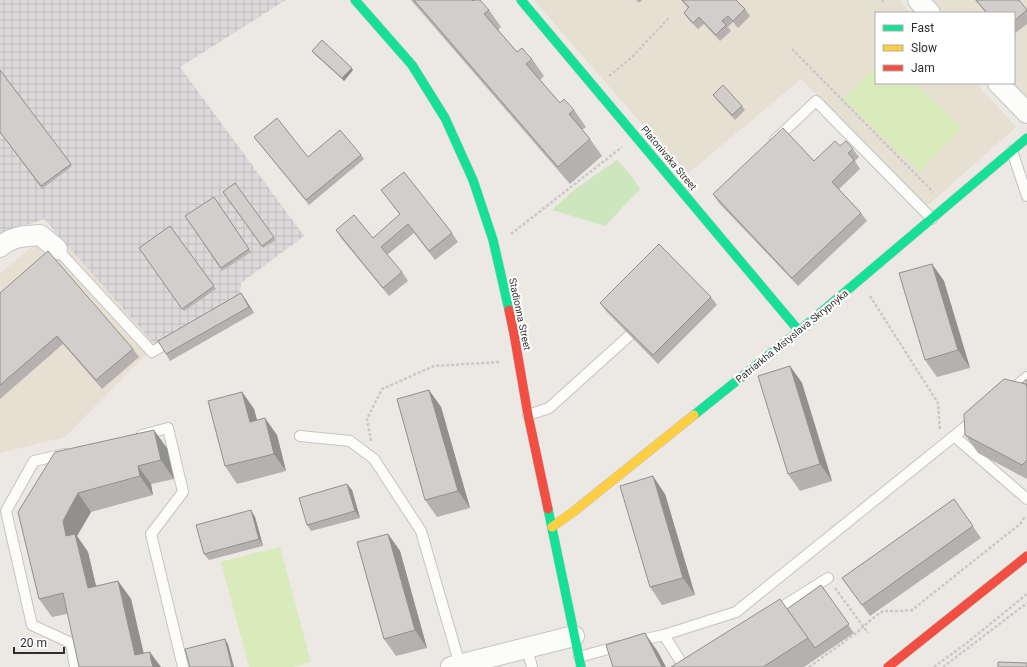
<svg xmlns="http://www.w3.org/2000/svg" width="1027" height="667" font-family="Roboto,sans-serif">
  <style>
    .industrial { fill: url(#industrial-grid) }
    .education { fill: #e6e0d3 }
    .park { fill: #cee6be }
    .pitch { fill: #d9eabb }
    .lines { fill: none; stroke-linecap: round; stroke-linejoin: round }
    .lane-casing { stroke: #c5c4c5; stroke-width: 12 }
    .street-casing { stroke: #c5c4c5; stroke-width: 22 }
    .fast-casing { stroke: #c5c4c5; stroke-width: 10 }
    .slow-casing { stroke: #c5c4c5; stroke-width: 10 }
    .jam-casing { stroke: #c5c4c5; stroke-width: 10 }
    .path { stroke: #c9c9c8; stroke-width: 2.5; stroke-dasharray: 3 2; stroke-linecap: butt }
    .lane { stroke: #fcfcfb; stroke-width: 10 }
    .street { stroke: #fcfcfb; stroke-width: 20 }
    .fast { stroke: #16e098; stroke-width: 9 }
    .slow { stroke: #ffcf43; stroke-width: 9 }
    .jam { stroke: #f24e42; stroke-width: 9 }
    .wall { fill: #b4b1af }
    .shaded-wall { fill: #92908e }
    .building { fill: #d1cecb; stroke: #92908e }
    .labels { text-anchor: middle; dominant-baseline: central; stroke-width: 4; stroke-linejoin: round; paint-order: stroke }
    .street-label { font-size: 10px; fill: #2e2e2e; stroke: #fff }
  </style>
  <defs>
    <pattern id="industrial-grid" width="8" height="8" patternUnits="userSpaceOnUse"><rect width="8" height="8" fill="#dcd9db"/><path d="M0 4h8M4 0v8" fill="none" stroke="#bdbbbc"/></pattern>
  </defs>
  <rect width="100%" height="100%" fill="#ece8e4"/>
  <!-- industrial -->
  <path class="industrial" d="M0,0H286L180,67L304,236L241,283L240,296L155,345L44,219L0,234Z"/>
  <!-- education -->
  <g class="education">
    <path d="M534,0H899L911,13H876V83H976L1016,127L926,207L801,79L686,175Z"/>
    <path d="M929,0H1027V103L1008,83H1014V13H941Z"/>
    <path d="M53,230L155,345L65,437L0,453V273Z"/>
  </g>
  <!-- park -->
  <path class="park" d="M617,160L630,174L640,189L605,226L552,210L575,189Z"/>
  <!-- pitch -->
  <g class="pitch">
    <path d="M876,65V83H915L962,128L920,172L844,99Z"/>
    <path d="M280,547L311,662L294,667H249L221,562Z"/>
  </g>
  <g class="lines">
    <!-- lane casing -->
    <g class="lane-casing">
      <g id="lane">
        <path d="M775,140L816,101L932,219"/>
        <path d="M1012,151L1027,196"/>
        <path d="M57,249L152,352L169,342"/>
        <path d="M1010,391L1027,377"/>
        <path d="M528,415L549,408L630,335"/>
        <path d="M142,435L168,428L183,492L151,534L183,667"/>
        <path d="M300,436L350,441L374,459L421,531L460,665"/>
        <path d="M954,436L1027,499"/>
        <path d="M65,454L34,461L6,511L32,625L71,643L75,667"/>
        <path d="M774,612L828,578"/>
        <path d="M664,635L684,667"/>
        <path d="M637,641L664,635L736,612L974,420"/>
        <path d="M527,648L532,667"/>
        <path d="M579,657L619,646"/>
      </g>
    </g>
    <!-- street casing -->
    <g class="street-casing">
      <g id="street">
        <path d="M918,0L930,13"/>
        <path d="M998,83L1027,113"/>
        <path d="M0,247C12,236 25,236 40,235L57,249"/>
        <path d="M451,667L574,636"/>
      </g>
    </g>
    <!-- fast casing -->
    <g class="fast-casing">
      <g id="fast">
        <path d="M355,0L412,65L445,118L473,180L493,240L509,310"/>
        <path d="M521,0L799,331"/>
        <path d="M694,415L799,331L1027,138"/>
        <path d="M548,509L581,667"/>
      </g>
    </g>
    <!-- slow casing -->
    <g class="slow-casing">
      <path id="slow" d="M552,527L573,512L694,415"/>
    </g>
    <!-- jam casing -->
    <g class="jam-casing">
      <g id="jam">
        <path d="M509,310L514,334L528,415L548,509"/>
        <path d="M888,667L1027,556"/>
      </g>
    </g>
    <!-- path -->
    <g class="path">
      <path d="M882,0L883,2"/>
      <path d="M792,49L933,192"/>
      <path d="M609,76L631,58L669,18"/>
      <path d="M511,234L622,147"/>
      <path d="M870,296L938,403L940,431"/>
      <path d="M371,441L367,419L382,389L434,366L500,362"/>
      <path d="M835,588L868,633"/>
      <path d="M809,667L855,634L873,618L883,611H900L912,610L1020,524L1024,518H1027"/>
      <path d="M934,667L968,642L1027,594"/>
      <path d="M943,667L1027,603"/>
    </g>
    <!-- lane -->
    <use href="#lane" class="lane"/>
    <!-- street -->
    <use href="#street" class="street"/>
    <!-- fast -->
    <use href="#fast" class="fast"/>
    <!-- slow -->
    <use href="#slow" class="slow"/>
    <!-- jam -->
    <use href="#jam" class="jam"/>
  </g>
  <!-- wall -->
  <g class="wall">
    <path d="M411,0H472L489,10L501,27L498,30L517,52L532,59L544,76L540,80L560,103L574,110L586,127L582,130L590,139L602,156L570,184Z"/>
    <path d="M636,0H642L639,3Z"/>
    <path d="M681,0H736L745,9L750,16L738,28L733,22L728,27L731,31L720,41L704,24L698,29L688,19L684,13L688,8Z"/>
    <path d="M975,0H1019L1027,10V24L1014,34V13H986Z"/>
    <path d="M312,51L353,70L344,81L313,53Z"/>
    <path d="M0,70L72,166L42,189L0,132Z"/>
    <path d="M713,95L742,106L745,110L735,120L716,99Z"/>
    <path d="M254,137L308,157L361,155L364,159L309,205Z"/>
    <path d="M840,146L853,149L859,157L855,161L860,169L839,189L861,213L867,221L798,286L719,203L713,194L814,161Z"/>
    <path d="M235,183L276,240L263,248L223,192Z"/>
    <path d="M381,190L452,233L458,242L435,260L414,233L387,255L402,272L408,281L389,296L341,238L336,230L373,238L400,215Z"/>
    <path d="M214,197L251,252L222,271L185,216Z"/>
    <path d="M170,226L216,289L184,311L139,248Z"/>
    <path d="M932,264L944,281L970,368L937,377L925,360Z"/>
    <path d="M0,293L133,349L139,357L102,389L63,344L0,399Z"/>
    <path d="M241,293L254,313L170,361L166,354Z"/>
    <path d="M711,297L717,305L658,364L606,311L600,303Z"/>
    <path d="M790,366L802,383L832,481L800,491L788,474Z"/>
    <path d="M1027,379V479L978,453L965,435Z"/>
    <path d="M429,390L441,407L470,508L437,517L425,500Z"/>
    <path d="M242,392L254,409L257,420L277,435L286,471L237,484L225,466Z"/>
    <path d="M167,448L174,479L151,484L153,495L91,512L77,536L88,552L96,586L118,581L131,599L143,653L161,667L67,614L52,617L39,599L18,512Z"/>
    <path d="M347,484L352,490L360,518L311,531L307,525Z"/>
    <path d="M665,494L695,595L662,605L650,587Z"/>
    <path d="M954,499L981,538L870,616L842,578Z"/>
    <path d="M255,517L263,546L209,560L204,554Z"/>
    <path d="M388,534L400,551L427,648L396,656L384,639Z"/>
    <path d="M821,585L854,633L804,667H671L787,609Z"/>
  </g>
  <!-- shaded-wall -->
  <g class="shaded-wall">
    <path d="M352,68L353,70L344,81L342,78Z"/>
    <path d="M932,264L944,281L970,368L958,350Z"/>
    <path d="M241,293L246,300L254,313L249,307Z"/>
    <path d="M790,366L802,383L832,481L820,464Z"/>
    <path d="M429,390L441,407L470,508L458,491Z"/>
    <path d="M242,392L254,409L262,439L250,422Z"/>
    <path d="M265,418L277,435L286,471L274,454Z"/>
    <path d="M154,430L167,448L174,479L161,460Z"/>
    <path d="M138,466L151,484L153,495L140,476Z"/>
    <path d="M653,476L665,494L695,595L683,578Z"/>
    <path d="M347,484L352,490L360,518L355,511Z"/>
    <path d="M78,493L91,512L77,536L88,552L101,607L88,588L66,536L63,521Z"/>
    <path d="M251,510L255,517L263,546L259,539Z"/>
    <path d="M388,534L400,551L427,648L415,630Z"/>
    <path d="M118,581L131,599L147,667L135,655Z"/>
    <path d="M645,633L658,652L666,667H662Z"/>
    <path d="M225,639L228,644L234,667H232Z"/>
    <path d="M150,652L161,667H153L151,660Z"/>
  </g>
  <!-- building -->
  <g class="building">
    <path d="M414,0H472L473,1L474,0H480L489,10L484,14L517,52L522,48L526,53L532,59L526,64L560,103L564,99L574,110L569,114L590,139L558,167Z"/>
    <path d="M682,0H736L745,9L733,21L728,16L722,21L726,25L716,35L699,17L693,23L684,13L689,7Z"/>
    <path d="M976,0H1019L1027,10L1014,21V13H987Z"/>
    <path d="M322,40L352,68L342,78L312,51Z"/>
    <path d="M0,70L71,164L41,186L0,132Z"/>
    <path d="M723,85L742,106L732,115L713,95Z"/>
    <path d="M277,118L308,157L340,130L361,155L306,200L254,137Z"/>
    <path d="M783,128L814,161L835,141L840,146L846,141L853,149L848,153L854,160L832,182L861,213L792,278L713,194Z"/>
    <path d="M404,172L452,233L429,251L408,224L381,247L402,272L383,288L336,230L354,215L373,238L400,214L381,190Z"/>
    <path d="M235,183L274,237L262,246L223,192Z"/>
    <path d="M214,197L249,249L221,268L185,216Z"/>
    <path d="M170,226L214,286L182,309L139,248Z"/>
    <path d="M659,244L711,297L653,355L600,303Z"/>
    <path d="M48,251L133,349L96,380L57,336L0,385V293Z"/>
    <path d="M932,264L958,350L925,360L899,273Z"/>
    <path d="M241,293L249,307L166,354L158,341Z"/>
    <path d="M790,366L820,464L788,474L758,376Z"/>
    <path d="M1004,379L1026,384L1027,388V460L1022,465L965,435L964,414Z"/>
    <path d="M1027,379V386L1026,384L1022,383Z"/>
    <path d="M429,390L458,491L425,500L397,399Z"/>
    <path d="M242,392L250,422L265,418L274,454L225,466L208,401Z"/>
    <path d="M154,430L161,460L138,466L140,476L78,493L63,521L66,536L75,534L88,588L118,581L135,655L150,652L151,660L153,667H79L63,593L39,599L18,512L55,452Z"/>
    <path d="M653,476L683,578L650,587L620,486Z"/>
    <path d="M347,484L355,511L307,525L299,498Z"/>
    <path d="M954,499L973,526L862,605L842,578Z"/>
    <path d="M251,510L259,539L204,554L196,525Z"/>
    <path d="M388,534L415,630L384,639L357,542Z"/>
    <path d="M821,585L849,624L815,648L787,609Z"/>
    <path d="M780,599L808,638L763,667H671Z"/>
    <path d="M645,633L662,667H613L606,645Z"/>
    <path d="M225,639L232,667H190L185,649Z"/>
    <path d="M998,662L1027,663V667H998Z"/>
  </g>
  <g class="labels">
    <!-- street labels -->
    <g class="street-label">
      <text transform="translate(669 158) rotate(50)">Platonivska Street</text>
      <text transform="translate(520 314) rotate(78)">Stadionna Street</text>
      <text transform="translate(792 336) rotate(-39)">Patriarkha Mstyslava Skrypnyka</text>
    </g>
  </g>
  <!-- legend -->
  <rect x="875" y="12" width="140" height="72" fill="#ffffff" stroke="#ababab"/>
  <rect x="883" y="25" width="20" height="6" fill="#16e098" stroke="#ababab"/>
  <text x="911" y="32" font-size="12" fill="#2e2e2e">Fast</text>
  <rect x="883" y="45" width="20" height="6" fill="#ffcf43" stroke="#ababab"/>
  <text x="911" y="52" font-size="12" fill="#2e2e2e">Slow</text>
  <rect x="883" y="65" width="20" height="6" fill="#f24e42" stroke="#ababab"/>
  <text x="911" y="72" font-size="12" fill="#2e2e2e">Jam</text>
  <!-- scale -->
  <path d="M14 647v6h50v-6" fill="none" stroke="#2e2e2e" stroke-width="2"/>
  <text x="20" y="647" font-size="12" fill="#2e2e2e" stroke="#ffffff" stroke-width="3" paint-order="stroke">20 m</text>
</svg>
